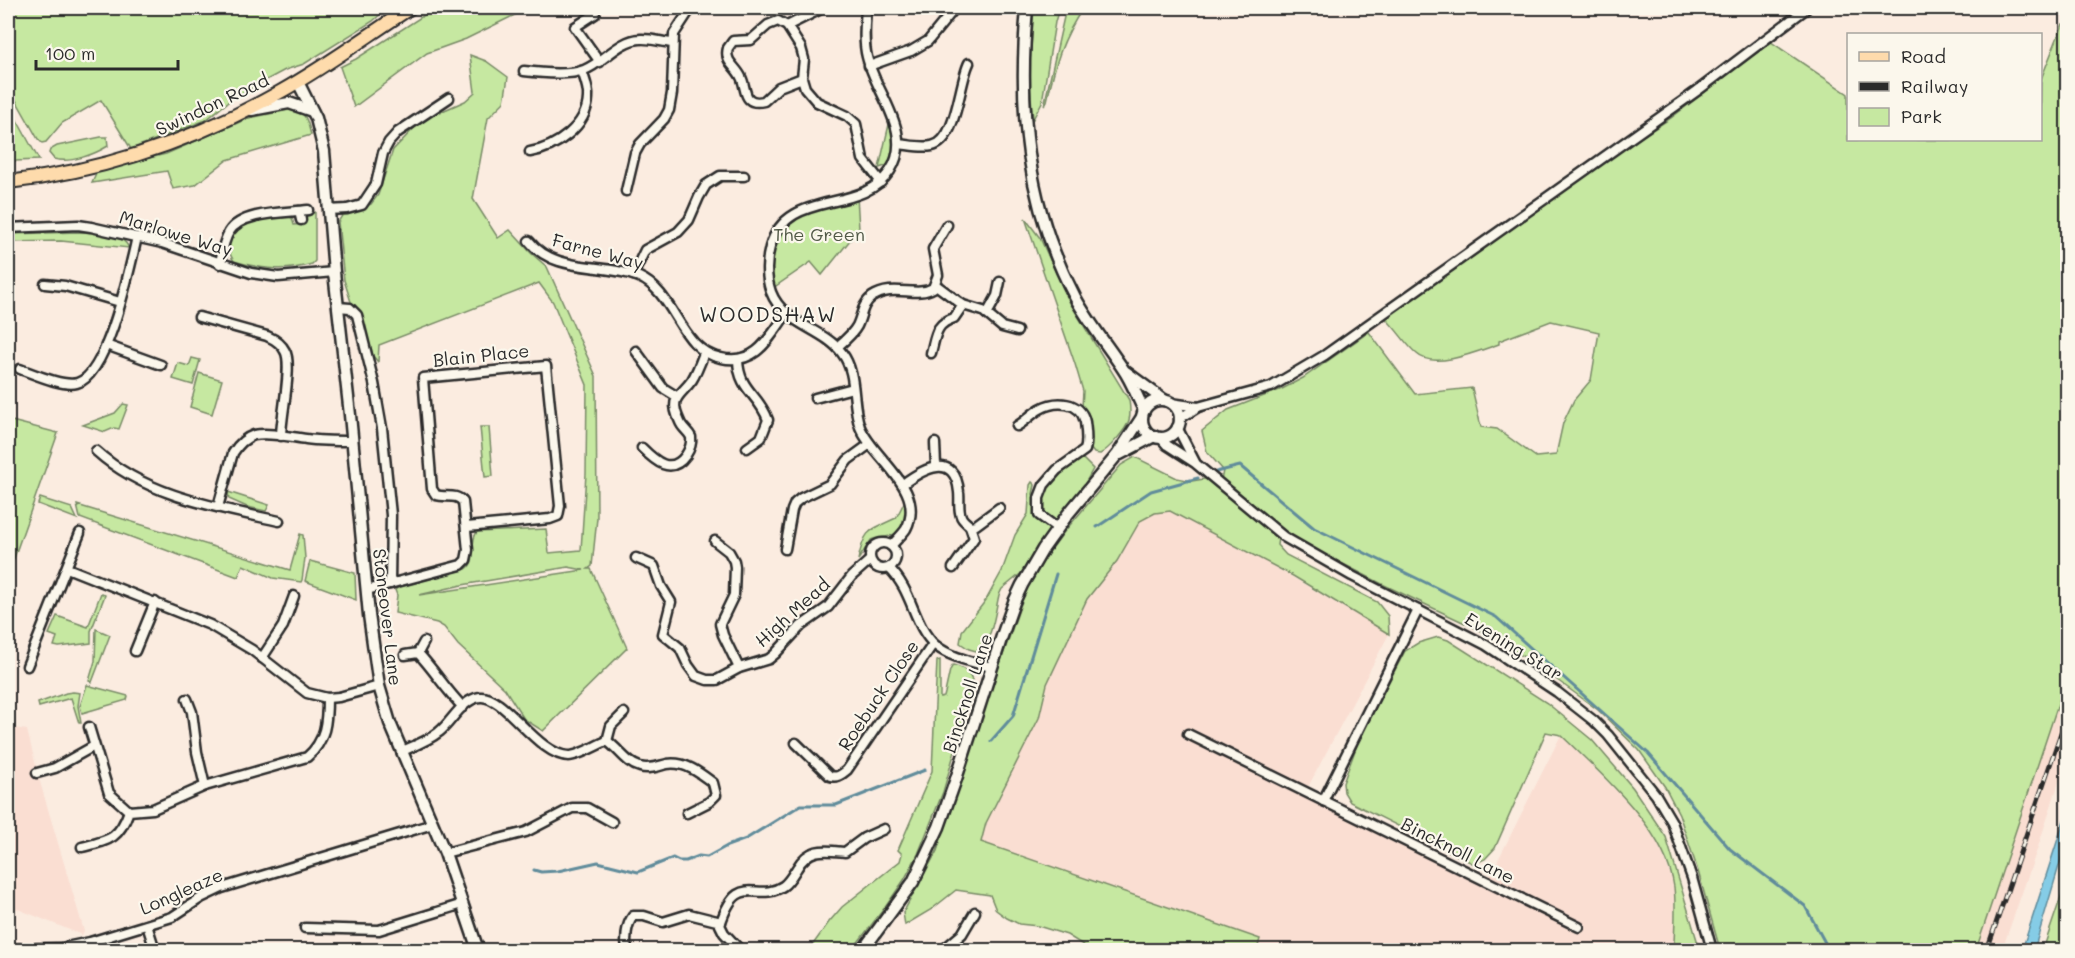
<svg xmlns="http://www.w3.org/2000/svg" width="2075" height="958" font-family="Mali,sans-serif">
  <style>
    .built { fill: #faded2 }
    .green { fill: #c6e8a1; stroke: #788a66; stroke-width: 1.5; fill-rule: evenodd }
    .water { fill: #85cce6; stroke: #618c9b; stroke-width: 1.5 }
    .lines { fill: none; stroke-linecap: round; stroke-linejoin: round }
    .stream { stroke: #618c9b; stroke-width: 3 }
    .minor-casing { stroke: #2b2b2b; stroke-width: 13 }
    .tertiary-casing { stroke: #2b2b2b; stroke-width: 15 }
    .primary-casing { stroke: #2b2b2b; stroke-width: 16 }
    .minor { stroke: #fbf7ec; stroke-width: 8 }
    .tertiary { stroke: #fbf7ec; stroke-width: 10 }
    .primary { stroke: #fedbac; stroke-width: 12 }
    .rail-casing { stroke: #2b2b2b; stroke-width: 5 }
    .rail { stroke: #fbf7ec; stroke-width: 3; stroke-dasharray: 9; stroke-linecap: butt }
    .labels { text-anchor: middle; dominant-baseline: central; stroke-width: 4.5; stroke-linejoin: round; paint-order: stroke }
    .street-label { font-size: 18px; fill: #2b2b2b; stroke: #fbf7ec }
    .park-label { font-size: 18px; fill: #525a48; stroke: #fbf7ec }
    .quarter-label { font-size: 21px; letter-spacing: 1.5px; fill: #2b2b2b; stroke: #fbf7ec }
  </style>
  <rect width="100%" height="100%" fill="#fbece0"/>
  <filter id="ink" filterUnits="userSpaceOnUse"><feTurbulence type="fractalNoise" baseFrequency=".0167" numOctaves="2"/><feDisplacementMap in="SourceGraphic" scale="12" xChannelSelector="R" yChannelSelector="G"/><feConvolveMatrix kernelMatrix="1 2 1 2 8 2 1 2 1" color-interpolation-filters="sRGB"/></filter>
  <g filter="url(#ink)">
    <!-- built -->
    <g class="built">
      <path d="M1170,511L1210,529L1389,634L1308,787L1489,878L1561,735L1637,812L1662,850L1674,885V943L1671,950H1257L1260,939L981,842L986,823L1046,695L1047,684L1087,599L1117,561L1140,521L1155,513Z"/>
      <path d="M2067,677V757L2038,847L2002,950H1976Z"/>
      <path d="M8,727L27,730L40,782L84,931L82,935L8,905Z"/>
    </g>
    <!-- green -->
    <g class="green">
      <path d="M8,8H387L373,21L304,64L285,70L233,98L206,120L131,149L101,100L62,123L46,142L42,143L38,139L8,86V22L12,16Z"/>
      <path d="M435,8H529L466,39L427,53L354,107L340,67L356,59Z"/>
      <path d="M1034,8H1059L1055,22L1042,102L1033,119L1029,75Z"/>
      <path d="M1066,8H1083C1062,39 1055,64 1047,101L1044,106Z"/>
      <path d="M2063,24L2067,25V677L1976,950H1724L1723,946H1719L1698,871L1679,814L1665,787L1639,750L1598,710L1538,666L1486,633L1382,584L1279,531L1277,545L1286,555L1377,602L1388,616L1389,634L1293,576L1170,511L1155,513L1140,521L1117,561L1087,599L1047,684L1039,718L986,823L981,842L1260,939L1257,950H1091L1067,935L1038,926L1019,924L1007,918L996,910L990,895L956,890L932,909L905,925L903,913L937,851L982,715L1030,578L1064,532L1121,465L1135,457L1177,478L1192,481L1222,476L1223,470L1207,452L1202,431L1228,410L1282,389L1303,378L1369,332L1415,394L1472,388L1481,427L1497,429L1536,457L1556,455L1563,423L1574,400L1591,380L1599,332L1551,321L1499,341V344C1479,351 1434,370 1417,354C1405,344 1397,329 1385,318L1387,315L1626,147L1671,118L1771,42L1848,94V140H2040L2041,79Z"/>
      <path d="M470,55L486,61L508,77L504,102L488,118L473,199L498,238L510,230L531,253L547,267L596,376L597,518L592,566L588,569H591L627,648L543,731L524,719L505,689L458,645L444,627L437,623L395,613L397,595L395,590L399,587L466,569C479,561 468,543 477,532L546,529L549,553L581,550L586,474L587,385L553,302L539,283L379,345L378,362L373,356L362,317L351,302L344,280L338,222L343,214L371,204L378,195L393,150L422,120L465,101L475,92ZM568,567L584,570L419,595L462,585Z"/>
      <path d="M8,104L39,160L15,161L8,152Z"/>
      <path d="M294,109C307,113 308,124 311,135L227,160L195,185L173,189L167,171L92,183L97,172L106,168L166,154L249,118Z"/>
      <path d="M890,120C894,136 897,151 888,165L879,168Z"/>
      <path d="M101,137H107L108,146C95,154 70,164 54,159L49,153L50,150L57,146Z"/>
      <path d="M857,196L859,229L822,275L811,262L770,290L771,244L792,216Z"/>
      <path d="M315,212V261L312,264C285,272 261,269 234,261C229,254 227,247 231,238C241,218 269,219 289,217L292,218L294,225L305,224L307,215Z"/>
      <path d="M1025,218L1040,238L1070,303L1129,400C1130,407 1131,413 1129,420C1127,429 1108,450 1100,454L1094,453L1090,448V429L1082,407L1083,391L1075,364Z"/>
      <path d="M79,232C94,233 123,232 129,248L61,241L8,242V234Z"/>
      <path d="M192,358L200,360L193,385L173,379L178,363L189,366Z"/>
      <path d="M199,373L222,380L212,414L190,407Z"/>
      <path d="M123,404L128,405L119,429L114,428L105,432L83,425L115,413Z"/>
      <path d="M8,420L58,433L8,575Z"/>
      <path d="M480,427H489L493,476L485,477Z"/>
      <path d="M1081,457L1093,469L1083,487L1061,514L1024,571L1002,589L999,595C995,611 993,643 976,651L969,649L960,643L962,631L986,600L1002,571L1015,535L1028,514L1030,485L1032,482L1035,485L1033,494L1035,500L1054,480Z"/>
      <path d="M228,492L269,505L266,511L247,507L229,499Z"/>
      <path d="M40,498L72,508L77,519L38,504Z"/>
      <path d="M906,499C908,513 906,531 890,536C883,538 877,537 871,540L858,560C865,528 869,531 896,518Z"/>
      <path d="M77,505L290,570L300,534L303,535L305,558L302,580L301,582L273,578L243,565L238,577L80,518Z"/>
      <path d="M310,561L355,573L356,600L305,581Z"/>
      <path d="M101,593L105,595L91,631V643L59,647L54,646L57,637L49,634L57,616L88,627Z"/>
      <path d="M96,629L110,635L92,682L89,681L95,661Z"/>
      <path d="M1438,637L1448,640L1547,703L1592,740L1633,788L1666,837L1700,950H1671L1674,942C1675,924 1676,905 1674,887C1666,829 1601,774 1561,735L1546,732L1495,848L1485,859L1474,864L1350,802L1344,792L1343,783L1360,737L1405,651L1418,643Z"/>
      <path d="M940,660V698L944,697L945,693L950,670L953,665C966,668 974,675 973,689L943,792L918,854L904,880L886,906L852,950H809L829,922L842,907L900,861L902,854L898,850L932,771L937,661Z"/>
      <path d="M87,685L128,696L127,700L82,713L80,706Z"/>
      <path d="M73,692L80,693L78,706L81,723H79L71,698L39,707L38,703L66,693Z"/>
      <path d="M2067,879V950H2043Z"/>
    </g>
    <!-- water -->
    <path class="water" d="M2067,811V839L2034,950H2022Z"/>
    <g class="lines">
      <!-- stream -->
      <g class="stream">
        <path d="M1216,472L1240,466L1314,528L1496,617L1648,753L1730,849L1805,906L1829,950"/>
        <path d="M1097,527L1151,491L1198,478"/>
        <path d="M991,741L1013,716L1056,574"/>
        <path d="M534,870L541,872L558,871L598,862L638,872L673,858L679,861H686L699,856L707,857L727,846L746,839L801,805H836L925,770"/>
        <path d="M2063,916L2068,918"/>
      </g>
      <!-- minor casing -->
      <g class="minor-casing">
        <g id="minor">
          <path d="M866,8C865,24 863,41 867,57C876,94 915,133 890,171C860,216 787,187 770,247C766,262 766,278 771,292C783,324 823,328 842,353C858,374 851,403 860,427C873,459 927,489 906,529C902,535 896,540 891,546"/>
          <path d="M595,14L575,27L600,62"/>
          <path d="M787,26L823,8"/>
          <path d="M869,66L911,51L928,41L955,8"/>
          <path d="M524,71C540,73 568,76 584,70C603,63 619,40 640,39C650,38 662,42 672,43"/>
          <path d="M802,78L779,87L764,101C742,106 747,88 741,77C736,66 724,62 728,48L733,41L751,40L768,25L778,21L787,26L801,48L804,59L802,78L805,88L817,102L847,116L856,124L863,159L881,182"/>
          <path d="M899,144C909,145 921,148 932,146C957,141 959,83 969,63"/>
          <path d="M530,152C556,148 587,126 588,98C589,89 585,80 582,71"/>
          <path d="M626,191L635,153L640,144L664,119L669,110L672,93L674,34L691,8"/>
          <path d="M329,210L347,209L362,205L376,184L383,153L389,142L398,132L449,98"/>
          <path d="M299,211L301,220"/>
          <path d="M8,228L78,225L91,227L162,243L251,273L278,277L334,272"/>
          <path d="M529,241C555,274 603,262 639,277C676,293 679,350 721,358C756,366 769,338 787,313"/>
          <path d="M220,264C222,253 223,242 229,232C242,211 285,213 308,210"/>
          <path d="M633,275L645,250L678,232L689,220L699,197L706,185L720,176H744"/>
          <path d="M45,284L65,286L120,302"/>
          <path d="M936,285L963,305L983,311L1002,327L1017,331"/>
          <path d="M338,307L350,308L357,315L374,383L382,428L391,515L390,584"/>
          <path d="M987,314L997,296L1000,282"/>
          <path d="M199,317L267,336C274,339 281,343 285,351C293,364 281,417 281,436"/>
          <path d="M106,345L161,365"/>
          <path d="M837,347C844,341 852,335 857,326C862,316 862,304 872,297C893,283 916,298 933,288L938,275L933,249L947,225"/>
          <path d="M636,351L663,388L676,396"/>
          <path d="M931,353C936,335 935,324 954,318L963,305"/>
          <path d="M738,360C739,391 759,394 768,420L761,438L747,448"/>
          <path d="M20,369C34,374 63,387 77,383C108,375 130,267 137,237"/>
          <path d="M815,398L853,388"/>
          <path d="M1171,403L1198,407"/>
          <path d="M1179,419L1198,407L1271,387L1325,355L1697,91L1807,8"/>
          <path d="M1017,426C1026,421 1031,414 1040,409C1056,400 1081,401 1085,422C1086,431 1088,441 1085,450L1057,470L1044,485L1039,498V515L1057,528"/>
          <path d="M1177,427L1195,462"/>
          <path d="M1160,437L1167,445L1195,463L1284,537L1352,576L1486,645L1557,692L1594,721L1608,735L1656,795L1672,822L1692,878L1712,950"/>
          <path d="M935,443L936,466"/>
          <path d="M642,448C655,461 671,476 686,455C690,449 692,444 691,437C688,431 682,428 680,422C668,397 680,397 692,380C697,372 701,361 704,353"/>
          <path d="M96,451C146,496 215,507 279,521"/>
          <path d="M903,484C923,469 955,451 959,492C960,500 958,509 961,516C962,520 967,523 970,526"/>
          <path d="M218,507L233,453C238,445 245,438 254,435C270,432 290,437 306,439C321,441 337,441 353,441"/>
          <path d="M715,541L729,552L734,561L735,567L734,595L720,624L723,635L739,668"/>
          <circle cx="883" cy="556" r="13"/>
          <path d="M785,549L792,510L795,503L801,498L830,484L848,460L870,444"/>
          <path d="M636,558L654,566L661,586L671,602L663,634L680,648L688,665L696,676L707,680H717L739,668L769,659L775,654L801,626L828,607L852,576L870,560"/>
          <path d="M67,568L210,625L252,650L307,693L327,698L339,697L379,686"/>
          <path d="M889,568C913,591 913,625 935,645C949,657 973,662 991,667"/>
          <path d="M953,568L974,538L970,526L976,525L999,508"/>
          <path d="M367,590L461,565L466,560L468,550L463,502C456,493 446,498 436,495L432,489L423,378L546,366L560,506L558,516L550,519L467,527"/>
          <path d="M135,651L155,602"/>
          <path d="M418,653C434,670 446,690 463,707"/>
          <path d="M405,655L418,653L424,642"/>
          <path d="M262,658L283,626L294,596"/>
          <path d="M27,666L80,533"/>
          <path d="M187,699L192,712L197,752L205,786"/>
          <path d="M89,727L109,793L129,811"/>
          <path d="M1188,734L1579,927"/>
          <path d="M607,741L611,726L624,713"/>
          <path d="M796,743L830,776C837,778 841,775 847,770L933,644"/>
          <path d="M402,751C414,746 428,741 439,732C452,722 461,700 480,697C504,694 538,756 569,756C579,756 596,745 607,741C619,749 626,763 640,767C649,770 658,766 667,764C685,761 700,773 713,783L716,795L709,802L687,813"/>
          <path d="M37,773L55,768L94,746"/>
          <path d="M1323,801L1418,610"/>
          <path d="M82,847C110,840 119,839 129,811L153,809L205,786L307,757C326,741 327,721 327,698"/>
          <path d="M445,853L526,832L572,808H587L612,822"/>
          <path d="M147,925L155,950"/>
          <path d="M305,928L379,930L463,904"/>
          <path d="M8,949L61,948L90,942L172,917L201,898L222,888L433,824"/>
          <path d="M627,950C625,940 626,925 633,916H644L663,922L689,914L721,922"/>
          <path d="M740,950L724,933L720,925C738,869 756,904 783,886C789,882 793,874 797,868C809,847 824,850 845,852L864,838L884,829"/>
          <path d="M943,950L962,934L975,912"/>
        </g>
      </g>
      <!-- tertiary casing -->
      <g class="tertiary-casing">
        <g id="tertiary">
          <path d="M1027,8C1018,109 1026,205 1075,297C1089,323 1107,345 1123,369C1132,382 1137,397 1144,410"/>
          <path d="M298,82L316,118L324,151L334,272L350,415L369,615L379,686L390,723L445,853L478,950"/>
          <path d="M252,110L289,103L312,111"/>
          <path d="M1126,372L1164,400"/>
          <circle cx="1161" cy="419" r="19"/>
          <path d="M1120,454L1154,436"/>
          <path d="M863,950L913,882L939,827L956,779L1002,636L1014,602L1022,585L1043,549L1068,514L1117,455L1142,417"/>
        </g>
      </g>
      <!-- primary casing -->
      <g class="primary-casing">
        <path id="primary" d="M8,182C104,171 195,140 280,92C325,67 367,36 410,8"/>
      </g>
      <!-- minor -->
      <use href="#minor" class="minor"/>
      <!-- tertiary -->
      <use href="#tertiary" class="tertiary"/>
      <!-- primary -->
      <use href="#primary" class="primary"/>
      <!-- rail casing -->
      <g class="rail-casing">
        <path id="rail" d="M1987,950L2068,712"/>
      </g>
      <!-- rail -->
      <use href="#rail" class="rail"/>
    </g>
  </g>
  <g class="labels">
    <!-- street labels -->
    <g class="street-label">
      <text transform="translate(212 104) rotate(-25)">Swindon Road</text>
      <text transform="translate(176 233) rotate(17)">Marlowe Way</text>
      <text transform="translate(598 251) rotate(15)">Farne Way</text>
      <text transform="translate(481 355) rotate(-6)">Blain Place</text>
      <text transform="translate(792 612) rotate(-42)">High Mead</text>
      <text transform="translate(388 617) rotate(83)">Stoneover Lane</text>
      <text transform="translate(1514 646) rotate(32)">Evening Star</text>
      <text transform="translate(967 693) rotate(-72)">Bincknoll Lane</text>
      <text transform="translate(878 695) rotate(-56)">Roebuck Close</text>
      <text transform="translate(1458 850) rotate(27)">Bincknoll Lane</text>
      <text transform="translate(181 891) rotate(-24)">Longleaze</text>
    </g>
    <!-- park labels -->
    <g class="park-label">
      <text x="819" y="234">The Green</text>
    </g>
    <!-- quarter labels -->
    <g class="quarter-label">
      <text x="768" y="313">WOODSHAW</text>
    </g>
  </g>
  <!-- margin -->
  <rect width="2075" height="958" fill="none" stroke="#fbf7ec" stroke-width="30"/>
  <rect x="15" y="15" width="2045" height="928" fill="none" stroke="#2b2b2b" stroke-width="2" filter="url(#ink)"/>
  <!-- legend -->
  <rect x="1847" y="33" width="195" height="108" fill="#fbf7ec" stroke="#a8a59f" stroke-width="1.5"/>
  <rect x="1859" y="52" width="30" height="9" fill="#fedbac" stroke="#a8a59f" stroke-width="1.5"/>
  <text x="1901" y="63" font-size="18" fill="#2b2b2b">Road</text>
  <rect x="1859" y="82" width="30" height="9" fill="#2b2b2b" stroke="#a8a59f" stroke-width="1.5"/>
  <text x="1901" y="93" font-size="18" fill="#2b2b2b">Railway</text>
  <rect x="1859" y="108" width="30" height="18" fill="#c6e8a1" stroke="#a8a59f" stroke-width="1.5"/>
  <text x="1901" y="123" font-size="18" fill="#2b2b2b">Park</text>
  <!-- scale -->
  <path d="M36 60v9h142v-9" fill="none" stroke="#2b2b2b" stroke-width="3"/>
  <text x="45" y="60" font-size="18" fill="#2b2b2b" stroke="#fbf7ec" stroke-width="4.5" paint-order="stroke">100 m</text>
</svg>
